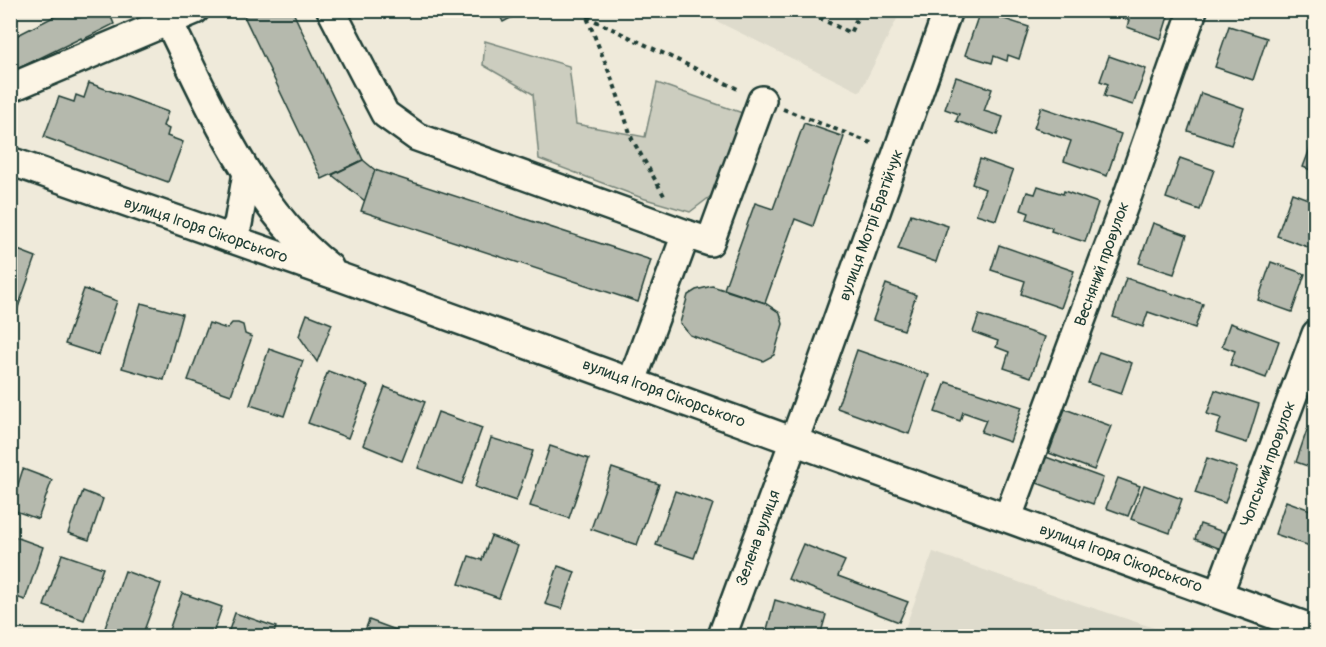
<svg xmlns="http://www.w3.org/2000/svg" width="1326" height="647" font-family="Pangolin,sans-serif">
  <style>
    .built { fill: #dedbcc }
    .green { fill: #cccdbf; stroke: #76857a; stroke-width: 1.5 }
    .building { fill: #b5b9ad; stroke: #1f3d34; stroke-width: 1.5 }
    .lines { fill: none; stroke-linecap: round; stroke-linejoin: round }
    .minor-casing { stroke: #1f3d34; stroke-width: 32 }
    .path { stroke: #1f3d34; stroke-width: 4; stroke-dasharray: 4.5 4.5; stroke-linecap: butt }
    .minor { stroke: #fcf5e5; stroke-width: 27 }
    .labels { text-anchor: middle; dominant-baseline: central; stroke-width: 4.5; stroke-linejoin: round; paint-order: stroke }
    .street-label { font-size: 16px; fill: #1f3d34; stroke: #fcf5e5 }
  </style>
  <rect width="100%" height="100%" fill="#efeada"/>
  <filter id="ink" filterUnits="userSpaceOnUse"><feTurbulence type="fractalNoise" baseFrequency=".0167" numOctaves="2"/><feDisplacementMap in="SourceGraphic" scale="12" xChannelSelector="R" yChannelSelector="G"/><feConvolveMatrix kernelMatrix="1 2 1 2 8 2 1 2 1" color-interpolation-filters="sRGB"/></filter>
  <g filter="url(#ink)">
    <!-- built -->
    <g class="built">
      <path d="M696,11H901L860,92Z"/>
      <path d="M933,552L1081,604L1179,636H902Z"/>
    </g>
    <!-- green -->
    <path class="green" d="M485,41L569,66L576,124L645,137L657,83L748,115L711,196L690,212L642,198L539,159L533,94L483,65Z"/>
    <!-- building -->
    <g class="building">
      <path d="M108,10L114,24L82,40L81,38L13,71L10,66V39L67,10Z"/>
      <path d="M257,10H292L363,160L322,179L244,16Z"/>
      <path d="M497,10H526L503,22Z"/>
      <path d="M1124,10H1170L1161,39L1127,27L1129,20L1122,18Z"/>
      <path d="M980,11L1029,27L1019,59L1008,55L1007,61L994,56L992,63L965,55Z"/>
      <path d="M1229,26L1267,38L1253,80L1215,67Z"/>
      <path d="M1109,56L1146,69L1133,105L1104,96L1108,84L1100,81Z"/>
      <path d="M956,77L992,89L984,111L1003,117L997,135L956,121L959,114L945,109Z"/>
      <path d="M89,83L168,112L163,126L169,129L167,136L183,142L168,182L44,137L59,97L74,102L76,95L84,98Z"/>
      <path d="M1201,93L1244,108L1231,145L1188,131Z"/>
      <path d="M1041,107L1121,134L1107,176L1064,161L1071,141L1034,128Z"/>
      <path d="M804,123L844,137L813,226L795,219L765,303L724,289L755,203L773,209Z"/>
      <path d="M1316,133V172L1303,167Z"/>
      <path d="M1180,158L1214,170L1200,210L1166,198Z"/>
      <path d="M980,159L1013,171L996,220L976,214L985,189L972,184Z"/>
      <path d="M363,160L375,170L365,201L332,175Z"/>
      <path d="M375,170L651,260L638,302L361,211Z"/>
      <path d="M1038,186L1063,194L1064,191L1098,203L1085,242L1051,231L1052,228L1027,219L1029,213L1021,210L1027,192L1035,194Z"/>
      <path d="M1292,193L1316,202V250L1277,236Z"/>
      <path d="M911,214L948,226L936,262L898,249Z"/>
      <path d="M1153,223L1187,235L1174,274L1139,263Z"/>
      <path d="M999,245L1074,271L1061,308L1021,294L1025,281L991,270Z"/>
      <path d="M10,247L36,257L15,316L10,314Z"/>
      <path d="M1271,262L1305,274L1292,312L1258,300Z"/>
      <path d="M1126,278L1203,304L1195,328L1148,312L1143,327L1113,317Z"/>
      <path d="M886,284L916,295L904,330L873,320Z"/>
      <path d="M712,286L765,303L780,313L783,324L774,355L763,361L690,335L680,323L688,295L696,290Z"/>
      <path d="M84,289L117,301L99,355L65,344Z"/>
      <path d="M141,303L182,314L164,380L122,368Z"/>
      <path d="M307,314L332,324L317,362L299,336Z"/>
      <path d="M979,315L1045,337L1031,377L1004,368L1009,352L996,347L998,341L973,332Z"/>
      <path d="M209,323L227,329L232,323H238L243,325L245,334L252,337L231,395L188,380Z"/>
      <path d="M1230,323L1279,341L1266,378L1230,365L1235,351L1222,346Z"/>
      <path d="M269,349L303,361L284,416L250,405Z"/>
      <path d="M857,350L929,375L909,434L837,408Z"/>
      <path d="M1099,352L1132,363L1121,394L1088,383Z"/>
      <path d="M328,371L368,386L348,438L308,423Z"/>
      <path d="M946,382L1022,407L1010,442L981,432L986,420L963,412L960,421L935,412Z"/>
      <path d="M385,387L425,402L402,461L363,445Z"/>
      <path d="M1215,390L1259,404L1247,443L1216,433L1221,418L1207,414Z"/>
      <path d="M1065,409L1111,426L1094,470L1049,453Z"/>
      <path d="M438,412L482,428L462,484L418,468Z"/>
      <path d="M1307,430L1316,433V469L1296,462Z"/>
      <path d="M491,438L533,451L516,501L475,487Z"/>
      <path d="M550,446L589,459L569,518L530,506Z"/>
      <path d="M1046,457L1103,478L1093,504L1037,483Z"/>
      <path d="M1207,458L1237,468L1225,503L1195,493Z"/>
      <path d="M612,468L659,484L637,545L591,529Z"/>
      <path d="M23,469L52,480L38,519L10,509Z"/>
      <path d="M1118,478L1140,486L1128,516L1106,508Z"/>
      <path d="M1144,485L1182,499L1170,533L1131,519Z"/>
      <path d="M83,491L103,499L89,540L68,533Z"/>
      <path d="M675,491L713,504L694,558L656,545Z"/>
      <path d="M1286,501L1316,512V540L1313,547L1275,534Z"/>
      <path d="M1200,524L1232,535L1226,551L1195,539Z"/>
      <path d="M10,535L43,547L25,600L10,595Z"/>
      <path d="M491,536L518,546L499,598L459,584L469,556L482,560Z"/>
      <path d="M803,544L845,561L838,576L908,602L899,622L788,579Z"/>
      <path d="M62,554L103,568L84,620L44,606Z"/>
      <path d="M558,566L575,572L562,609L545,604Z"/>
      <path d="M125,571L161,584L142,636H128L105,628Z"/>
      <path d="M182,593L222,607L212,636H167Z"/>
      <path d="M775,600L826,615L820,636H779L766,633Z"/>
      <path d="M235,613L276,627L273,636H227Z"/>
      <path d="M369,620L396,630L394,636H363Z"/>
    </g>
    <g class="lines">
      <!-- minor casing -->
      <g class="minor-casing">
        <g id="minor">
          <path d="M163,10C207,98 250,206 329,267"/>
          <path d="M331,10L385,114L417,137L686,234L632,381"/>
          <path d="M10,88L195,10"/>
          <path d="M10,161L343,278L1316,630"/>
          <path d="M686,234L710,242L762,100"/>
          <path d="M229,238L238,224L247,173"/>
          <path d="M1008,517L1129,192L1193,10"/>
          <path d="M1219,593L1316,334"/>
          <path d="M722,636L806,408L948,10"/>
        </g>
      </g>
      <!-- path -->
      <g class="path">
        <path d="M584,10L615,87L632,139L666,199"/>
        <path d="M803,10L850,33L861,10"/>
        <path d="M587,17L740,90"/>
        <path d="M783,109L874,144"/>
      </g>
      <!-- minor -->
      <use href="#minor" class="minor"/>
    </g>
  </g>
  <g class="labels">
    <!-- street labels -->
    <g class="street-label">
      <text transform="translate(871 225) rotate(-70)">вулиця Мотрі Братійчук</text>
      <text transform="translate(206 230) rotate(19)">вулиця Ігоря Сікорського</text>
      <text transform="translate(1102 264) rotate(-70)">Весняний провулок</text>
      <text transform="translate(664 393) rotate(20)">вулиця Ігоря Сікорського</text>
      <text transform="translate(1268 464) rotate(-70)">Чопський провулок</text>
      <text transform="translate(758 538) rotate(-70)">Зелена вулиця</text>
      <text transform="translate(1121 558) rotate(20)">вулиця Ігоря Сікорського</text>
    </g>
  </g>
  <!-- margin -->
  <rect width="1326" height="647" fill="none" stroke="#fcf5e5" stroke-width="36"/>
  <rect x="18" y="18" width="1290" height="611" fill="none" stroke="#1f3d34" stroke-width="2" filter="url(#ink)"/>
</svg>
